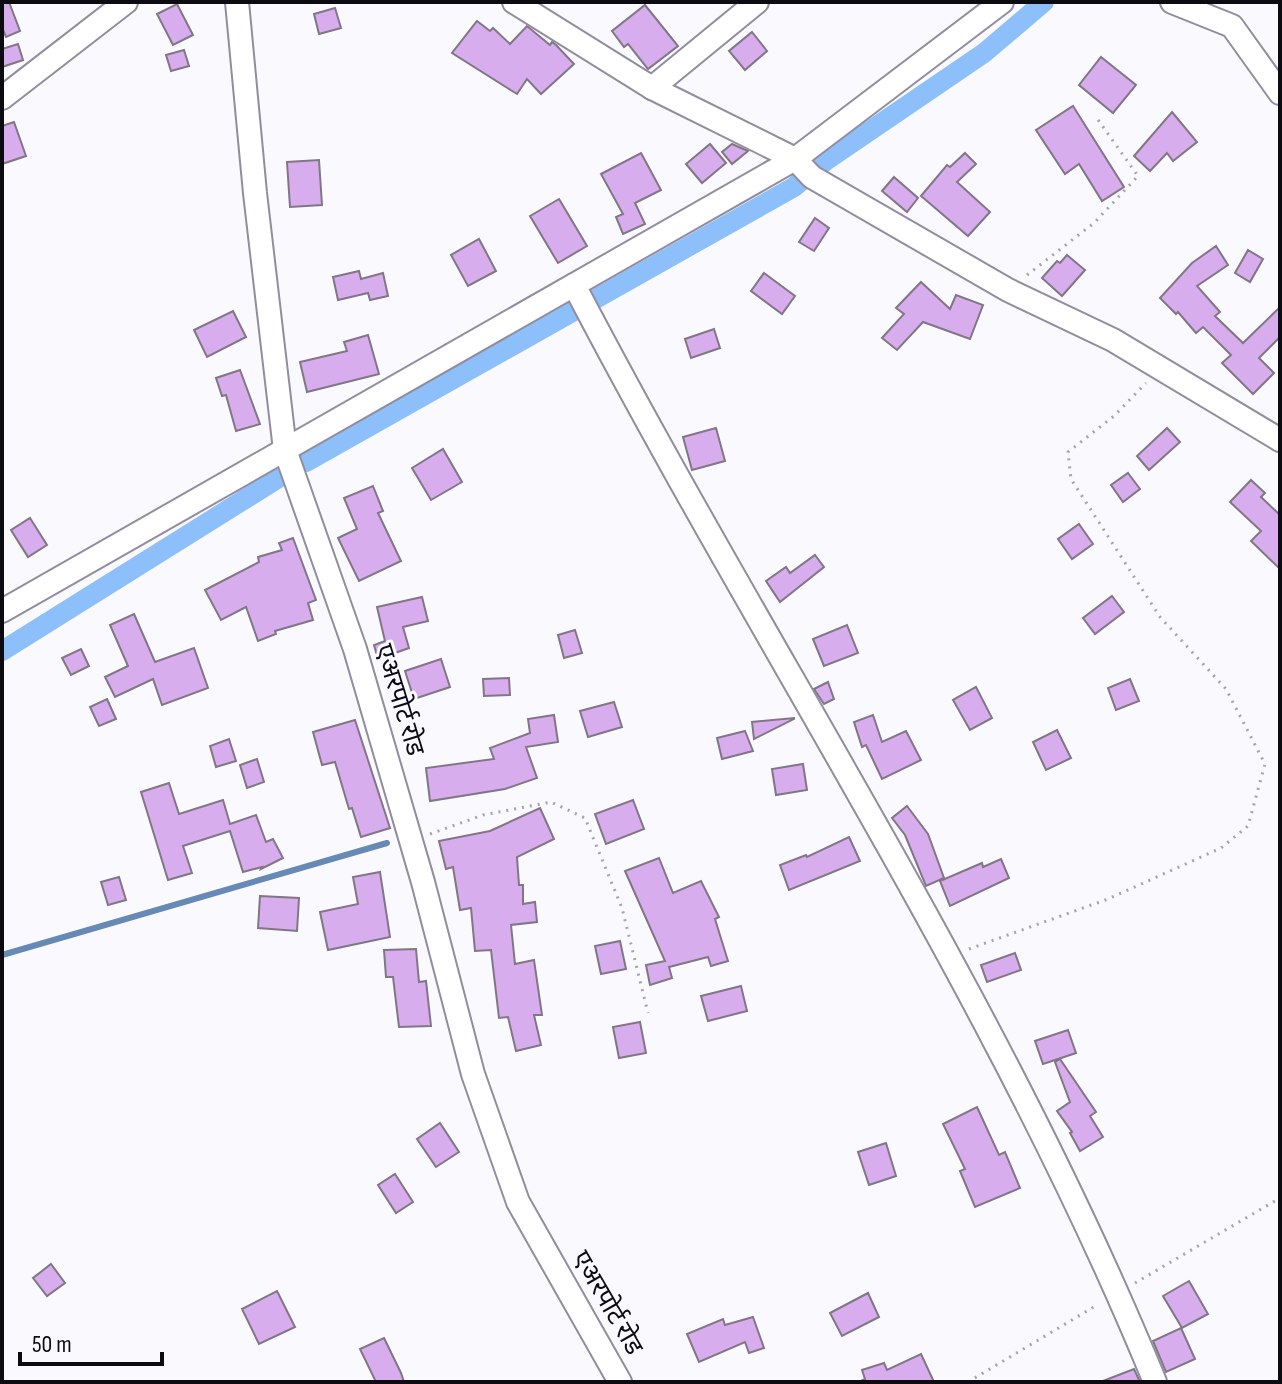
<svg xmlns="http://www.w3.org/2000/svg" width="1282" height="1384" font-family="'Sofia Sans Condensed','Noto Sans Devanagari',sans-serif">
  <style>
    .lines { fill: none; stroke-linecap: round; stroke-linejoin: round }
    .stream { stroke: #668ab5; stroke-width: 6 }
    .canal { stroke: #8dc0fb; stroke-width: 20 }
    .building { fill: #d8aded; stroke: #807685; stroke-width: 2 }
    .street-casing { stroke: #918d9f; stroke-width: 26 }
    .path { stroke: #a4a4a9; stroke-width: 3; stroke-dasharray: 2 6; stroke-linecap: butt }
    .street { stroke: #fff; stroke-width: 22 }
    .labels { text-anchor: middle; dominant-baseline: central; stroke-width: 6; stroke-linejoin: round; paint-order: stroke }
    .street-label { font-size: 26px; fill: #0c0b11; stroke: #fafafe }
  </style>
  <rect width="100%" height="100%" fill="#fafafe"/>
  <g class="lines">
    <!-- stream -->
    <path class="stream" d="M2,955L387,843"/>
    <!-- canal -->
    <g class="canal">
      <path d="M306,462L794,187L824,162L984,53L1044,2"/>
      <path d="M2,651L277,479"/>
    </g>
  </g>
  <!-- building -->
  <g class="building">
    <path d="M2,2H9L20,31L6,37L2,27Z"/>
    <path d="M177,4L193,35L173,45L157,14Z"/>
    <path d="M645,5L678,46L648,69L628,44L624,47L612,31Z"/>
    <path d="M335,8L341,28L319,34L314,14Z"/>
    <path d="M477,21L490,31L493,28L510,44L527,26L550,45L552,42L556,45L574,64L541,94L527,79L517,94L452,53Z"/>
    <path d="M752,32L767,51L745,70L729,51Z"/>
    <path d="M18,44L23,60L2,67V49Z"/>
    <path d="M184,50L189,66L171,71L166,55Z"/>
    <path d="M1101,57L1136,85L1113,113L1079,85Z"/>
    <path d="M1073,106L1124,187L1102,201L1079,164L1065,174L1036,130Z"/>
    <path d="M1172,112L1197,142L1173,161L1167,153L1150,171L1134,156Z"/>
    <path d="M14,122L26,156L2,164V126Z"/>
    <path d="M710,144L726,163L702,183L686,164Z"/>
    <path d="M732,144L748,151L732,164L722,152Z"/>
    <path d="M641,153L661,190L635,203L645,224L623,234L616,217L623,214L601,174Z"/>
    <path d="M965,153L976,164L957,182L990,212L968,236L921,196L947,165L950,167Z"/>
    <path d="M319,160L322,205L290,207L287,162Z"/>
    <path d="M894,177L918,198L907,212L882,191Z"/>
    <path d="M559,199L587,246L558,263L530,216Z"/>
    <path d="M815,218L829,228L814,251L799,242Z"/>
    <path d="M479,239L496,271L468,286L451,255Z"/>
    <path d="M1216,246L1228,265L1197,286L1220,312L1215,316L1243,343L1280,307V337L1259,358L1274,373L1253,394L1222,363L1231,355L1203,327L1196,333L1178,312L1176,314L1160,298L1192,263Z"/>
    <path d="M1248,250L1263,259L1250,282L1235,273Z"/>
    <path d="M1067,255L1085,270L1062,296L1042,278L1057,261L1060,263Z"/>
    <path d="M359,271L361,279L383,273L388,296L370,300L368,293L338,300L333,277Z"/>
    <path d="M764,273L795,296L782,314L751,291Z"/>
    <path d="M921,282L950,309L956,295L983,305L970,339L923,322L897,350L882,338L904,314L896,308Z"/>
    <path d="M233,311L246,337L207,357L194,330Z"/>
    <path d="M714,329L720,348L691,358L685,339Z"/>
    <path d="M368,335L379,374L307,392L300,362L347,351L344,342Z"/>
    <path d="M240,370L260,424L236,431L226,395L222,396L216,378Z"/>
    <path d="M716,428L725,461L692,470L683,437Z"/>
    <path d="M1167,428L1180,442L1149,470L1137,456Z"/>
    <path d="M443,449L462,482L431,500L412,468Z"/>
    <path d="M1128,473L1140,489L1123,502L1111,485Z"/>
    <path d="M1251,480L1265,493L1261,497L1280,515V569L1251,541L1261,531L1230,502Z"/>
    <path d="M373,486L383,511L378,513L401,561L359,581L338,538L357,529L344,498Z"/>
    <path d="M30,518L47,545L28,557L11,530Z"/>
    <path d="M1079,524L1093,544L1072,559L1058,539Z"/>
    <path d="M293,538L316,600L308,603L313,620L275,631L276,634L258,641L246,607L221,620L205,590L259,562L258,557L282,550L279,543Z"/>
    <path d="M815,555L824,567L780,602L766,581L786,567L790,573Z"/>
    <path d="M1112,596L1124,612L1095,634L1083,618Z"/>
    <path d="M422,597L428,621L403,627L409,648L378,659L374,645L385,641L377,607Z"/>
    <path d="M134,614L155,662L194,648L208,688L162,705L153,679L115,697L105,677L128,666L110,625Z"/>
    <path d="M847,625L858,653L824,666L813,639Z"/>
    <path d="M575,630L582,653L564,658L558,635Z"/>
    <path d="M81,649L89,666L71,675L62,658Z"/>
    <path d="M441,659L450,687L414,699L405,671Z"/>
    <path d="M509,678L510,695L484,696L483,679Z"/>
    <path d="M1130,679L1139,701L1116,710L1108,688Z"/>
    <path d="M828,682L834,699L824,704L814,689Z"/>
    <path d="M976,687L992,718L970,730L953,700Z"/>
    <path d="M107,699L116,719L99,726L90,707Z"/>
    <path d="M614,702L622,727L588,737L580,711Z"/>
    <path d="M554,715L558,742L526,747L537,778L505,789L430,801L426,768L494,759L490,748L530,733L528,719Z"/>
    <path d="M873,715L882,742L906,731L921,760L882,779L866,745L862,747L854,722Z"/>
    <path d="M794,718V719L754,739L752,722Z"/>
    <path d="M355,720L390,828L361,837L352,808L349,809L335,762L322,765L313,732Z"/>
    <path d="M1057,730L1071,758L1046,770L1033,742Z"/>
    <path d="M745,731L753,751L722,759L717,738Z"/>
    <path d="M229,739L236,761L216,767L210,746Z"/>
    <path d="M257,759L264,782L247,788L240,765Z"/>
    <path d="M803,764L807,790L776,795L772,769Z"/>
    <path d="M169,783L179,814L223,800L230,824L256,815L266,842L273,839L283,858L261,869L262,867L243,872L230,831L183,846L192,873L168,880L141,792Z"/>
    <path d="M633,800L644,829L606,844L595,814Z"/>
    <path d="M907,806L928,834L944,878L926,886L905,835L892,818Z"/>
    <path d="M540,808L554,839L517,857L519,885H523V904L535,902L537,922L511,925L515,964L534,960L542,1015H534L541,1045L516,1051L508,1017L499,1018L491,950L475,951L471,908L460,910L453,867L446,869L439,841L490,831Z"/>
    <path d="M849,837L860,861L789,890L780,865L806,855L807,857Z"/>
    <path d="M659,858L673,893L701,881L719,917L715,919L728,961L711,966L708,957L669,967L672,978L650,985L646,965L665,961L625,871Z"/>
    <path d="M1001,859L1009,878L950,906L940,881L982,863L983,867Z"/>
    <path d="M380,872L390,937L328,950L320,912L358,904L353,877Z"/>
    <path d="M119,877L126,900L108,905L101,882Z"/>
    <path d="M260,896L299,898L297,931L258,928Z"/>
    <path d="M620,941L626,969L601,974L595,946Z"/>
    <path d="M416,949L419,982L426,981L431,1026L399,1027L393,977H386L384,950Z"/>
    <path d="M1015,953L1021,970L987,982L981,965Z"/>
    <path d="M741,986L747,1011L708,1021L701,996Z"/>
    <path d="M640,1022L646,1053L619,1058L613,1027Z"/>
    <path d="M1068,1030L1076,1053L1043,1064L1035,1041Z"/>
    <path d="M1060,1059L1096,1112L1090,1116L1103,1137L1080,1151L1070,1133L1072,1132L1057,1111L1070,1102L1055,1062Z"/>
    <path d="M977,1107L999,1155L1005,1152L1020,1188L975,1207L960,1171L965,1169L943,1124Z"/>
    <path d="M440,1123L459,1152L436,1167L417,1139Z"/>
    <path d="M886,1143L896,1176L869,1185L858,1152Z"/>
    <path d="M395,1174L413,1202L396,1213L378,1185Z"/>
    <path d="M51,1264L65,1283L47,1296L33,1278Z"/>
    <path d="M1189,1281L1208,1314L1182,1328L1163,1296Z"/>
    <path d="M277,1291L295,1327L259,1344L242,1309Z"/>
    <path d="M868,1293L879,1317L842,1336L830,1313Z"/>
    <path d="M753,1317L764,1348L749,1353L745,1342L699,1362L687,1334L723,1319L725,1325Z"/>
    <path d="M1181,1328L1195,1359L1166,1372L1153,1341Z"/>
    <path d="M384,1338L401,1373L404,1382H376L360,1349Z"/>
    <path d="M921,1354L934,1382H859L865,1379L862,1370L884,1363L887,1370Z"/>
    <path d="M1134,1369L1140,1382H1103V1381Z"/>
  </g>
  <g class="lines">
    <!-- street casing -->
    <g class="street-casing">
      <g id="street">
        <path d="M237,2L255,193L285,450L355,649L423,882L473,1074L518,1202L620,1382"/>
        <path d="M514,2L652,88L795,159L812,177L1008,290L1113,340L1280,440"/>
        <path d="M1172,2L1232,26L1280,93"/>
        <path d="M652,88L757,2"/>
        <path d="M2,98L126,2"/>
        <path d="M574,285C765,652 998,998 1155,1382"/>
        <path d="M2,611L795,159L1002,2"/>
      </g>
    </g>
    <!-- path -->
    <g class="path">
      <path d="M1027,275L1094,223L1138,176L1096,117"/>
      <path d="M430,834L483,815L551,802L585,818L622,908L648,1013"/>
      <path d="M969,949L1108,899L1221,848L1248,826L1265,764L1226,689L1160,617L1071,479L1068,452L1114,416L1146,383"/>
      <path d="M1135,1283L1280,1198"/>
      <path d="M968,1382L1097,1305"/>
    </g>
    <!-- street -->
    <use href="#street" class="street"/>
  </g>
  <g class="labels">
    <!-- street labels -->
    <g class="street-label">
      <text transform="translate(399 700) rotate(73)">एअरपोर्ट रोड</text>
      <text transform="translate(607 1303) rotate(60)">एअरपोर्ट रोड</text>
    </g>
  </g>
  <!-- border -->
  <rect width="1282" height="1384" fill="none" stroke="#0c0b11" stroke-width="8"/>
  <!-- scale -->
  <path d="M20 1352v12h142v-12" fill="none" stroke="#0c0b11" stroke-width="4"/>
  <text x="32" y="1352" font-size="24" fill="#0c0b11" stroke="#fafafe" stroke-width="6" paint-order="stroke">50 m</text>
</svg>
